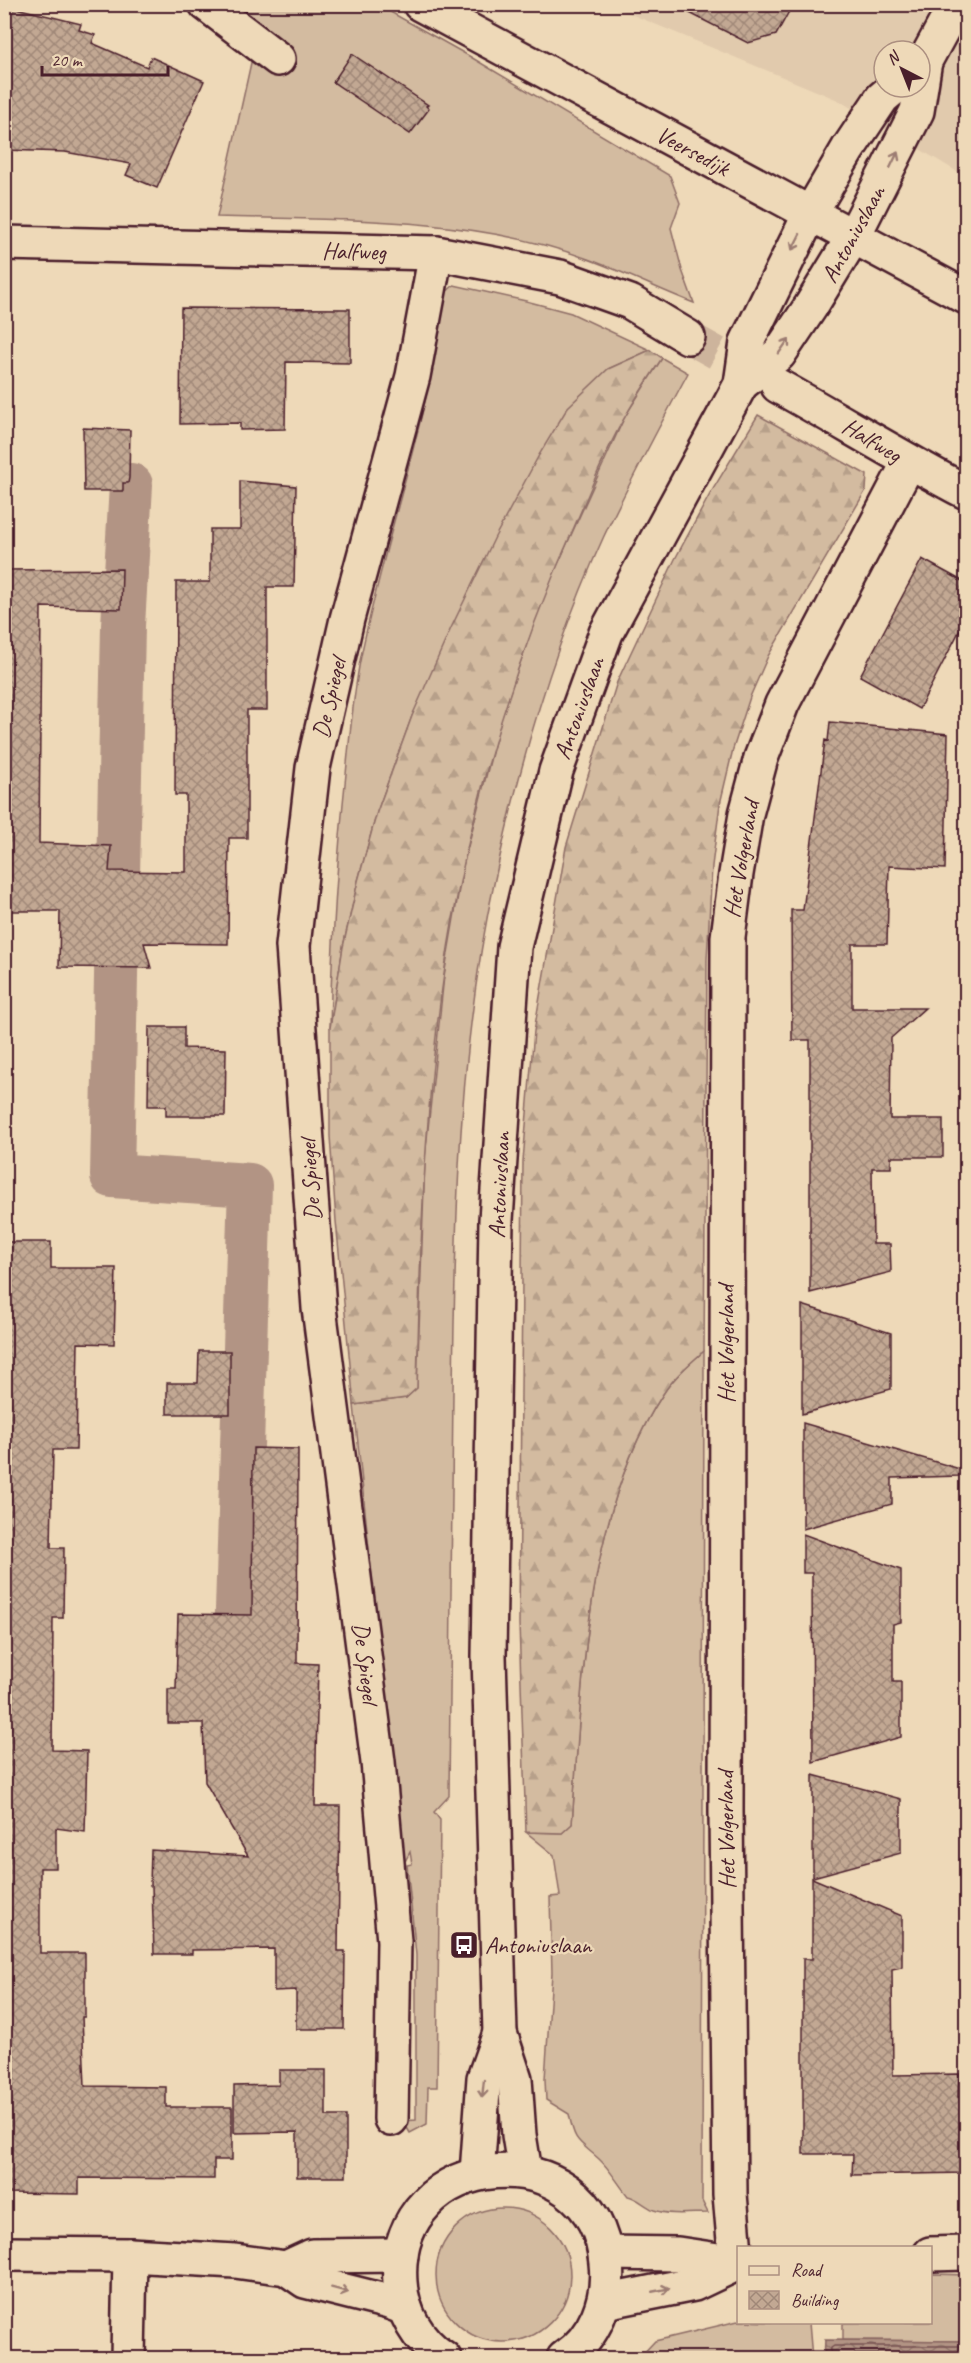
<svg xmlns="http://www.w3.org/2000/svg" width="971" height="2363" font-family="Caveat,sans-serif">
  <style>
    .built { fill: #e1caad; fill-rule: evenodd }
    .grass { fill: #d3bba0; stroke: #8e6d66; stroke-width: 1.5 }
    .forest { fill: url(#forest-firs); stroke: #8e6d66; stroke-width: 1.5 }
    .water { fill: url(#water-waves); stroke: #886560; stroke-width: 1.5 }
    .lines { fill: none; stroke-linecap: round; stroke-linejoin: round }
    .shore { stroke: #744e4f; stroke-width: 1.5 }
    .canal { stroke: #b29484; stroke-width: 44 }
    .building { fill: url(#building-cross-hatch); stroke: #4a1f2b; stroke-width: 1.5 }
    .minor-tunnel { stroke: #cdb49c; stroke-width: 33; stroke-dasharray: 33 16; stroke-linecap: butt }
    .minor-casing { stroke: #4a1f2b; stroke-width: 38 }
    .major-casing { stroke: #4a1f2b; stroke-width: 38 }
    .minor { stroke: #eed9b8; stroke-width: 33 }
    .major { stroke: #eed9b8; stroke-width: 33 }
    .oneway { stroke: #9c7c72 }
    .labels { text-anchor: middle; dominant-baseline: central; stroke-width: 4.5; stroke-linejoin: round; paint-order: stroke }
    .street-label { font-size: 24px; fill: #4a1f2b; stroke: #eed9b8 }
    .poi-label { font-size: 24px; fill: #4a1f2b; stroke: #eed9b8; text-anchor: start }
  </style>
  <defs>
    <pattern id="forest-firs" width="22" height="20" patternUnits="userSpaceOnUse" patternTransform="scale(1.5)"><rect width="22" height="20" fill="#d3bba0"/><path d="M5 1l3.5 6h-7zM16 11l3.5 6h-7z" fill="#b7a08a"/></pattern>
    <pattern id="water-waves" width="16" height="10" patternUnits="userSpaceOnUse" patternTransform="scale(1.5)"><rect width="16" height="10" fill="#b29484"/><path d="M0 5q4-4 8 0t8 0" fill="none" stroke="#93786c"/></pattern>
    <pattern id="building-cross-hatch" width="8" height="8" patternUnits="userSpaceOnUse" patternTransform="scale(1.5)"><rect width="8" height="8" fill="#c2a893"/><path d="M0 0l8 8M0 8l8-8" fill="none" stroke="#a08878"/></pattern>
  </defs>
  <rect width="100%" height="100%" fill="#eed9b8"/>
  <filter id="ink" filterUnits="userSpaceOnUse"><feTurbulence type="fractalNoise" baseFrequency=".0167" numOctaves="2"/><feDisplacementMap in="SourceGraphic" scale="12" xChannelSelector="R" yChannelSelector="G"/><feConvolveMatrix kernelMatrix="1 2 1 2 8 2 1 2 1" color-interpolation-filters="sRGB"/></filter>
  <g filter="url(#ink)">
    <!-- built -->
    <path class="built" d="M609,5H966V177L838,100ZM884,51H920V87H884Z"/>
    <!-- grass -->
    <g class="grass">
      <path d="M236,5H378L469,56L670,176L680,203L671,228L682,270L694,303C658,289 622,271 585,258C471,216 337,220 217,217L260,22Z"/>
      <path d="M454,285L526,301L571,313L650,350L608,369L412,716L377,812L358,881L343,947L330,1028C332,943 337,858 346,774C350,735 353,695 361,656C386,534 429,417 445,293Z"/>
      <path d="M662,358L688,373C659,427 630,481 604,536C554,645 520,762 495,879C458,1047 455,1220 453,1391C452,1526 450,1661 449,1796L434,1812L440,1820L437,2087H428L427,2124L410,2133L403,2121L416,2120V1955L407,1865L412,1864L410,1852L402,1867L354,1405L406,1398L417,1388L425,1158L444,976L463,866L501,718L543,597L624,418Z"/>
      <path d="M704,1351L702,2201L708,2213C690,2213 671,2216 654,2210C645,2206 636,2197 628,2196C618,2184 610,2169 599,2159C578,2140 575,2144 569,2114L546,2100L545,2079L552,1973L550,1897L560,1896L554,1855L526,1832L562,1833L572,1824C582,1686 585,1513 663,1394C674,1377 689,1364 704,1351Z"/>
      <circle cx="503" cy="2275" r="67"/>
      <path d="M931,2274L966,2275V2341L843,2340V2323L930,2322Z"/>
      <path d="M738,2321L809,2323L812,2358H639L655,2341Z"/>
    </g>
    <!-- forest -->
    <g class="forest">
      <path d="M650,350L662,358C650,377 636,397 625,417C605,451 591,489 575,525C510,670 467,816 444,974C424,1111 420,1250 417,1388L406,1398L354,1405L336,1221L330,1136V1028L343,947L358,881L377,812L412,716L451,628L495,537L539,455L568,407L608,369Z"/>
      <path d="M758,415L867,475L866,490L768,656L750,697L733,749L720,804L712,866L707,959L704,1351C689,1364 674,1377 663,1394C585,1513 582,1686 572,1824L562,1833L526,1832L519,1624L523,1161L534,1031L566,847L617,682L675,559L710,494Z"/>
    </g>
    <!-- water -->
    <path class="water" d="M825,2340L966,2341V2358H824Z"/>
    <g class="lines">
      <!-- shore -->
      <g class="shore">
        <path d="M830,2358L831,2348L834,2346H966"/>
        <path d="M838,2358L841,2354H966"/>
      </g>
      <!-- canal -->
      <path class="canal" d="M131,485L123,626L112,1176L250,1185L236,1643"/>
    </g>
    <!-- building -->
    <g class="building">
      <path d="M672,4H793L776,35L748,43Z"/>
      <path d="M4,5L81,24L79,30L95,35L92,43L147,67L151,57L204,81L157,188L126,175L131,164L65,152L4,150Z"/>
      <path d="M352,54L428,105L426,106L429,109L410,134L333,82Z"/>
      <path d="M181,308L350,309V363L286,362L285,429L240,430V423L180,424Z"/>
      <path d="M83,428L130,430L129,478L128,483H123V491H84Z"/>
      <path d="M240,481L296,486L294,587H267V710H247V838H229L228,944L144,943L151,968L59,967L60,911H4V570L122,569L121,609L41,607L39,843L111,846L109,871L186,872V795H175L176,582H210V529H240Z"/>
      <path d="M922,559L966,583V618L919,709L860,676Z"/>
      <path d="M830,722L948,734L945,869L889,866L887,944H852V1008H925L891,1038L890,1119H943V1157H891V1168H872L873,1244H890L891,1272L810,1293V1040H792L791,910H803L825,740L828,741Z"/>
      <path d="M149,1027H184V1048L226,1049L225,1116H166V1106H148Z"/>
      <path d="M4,1242H51V1268H116L114,1344L78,1343L76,1450H53L51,1548H64L63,1618H53L52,1750L87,1751L85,1832L56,1828V1868H40V1953H85V2017H82L85,2086L166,2087V2107H232V2160H214V2179L79,2178V2194L4,2193Z"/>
      <path d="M802,1305L891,1333V1389L802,1414Z"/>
      <path d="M199,1351H230V1414H167V1383H198Z"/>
      <path d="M803,1423L960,1469L959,1476L892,1478V1504L803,1529Z"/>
      <path d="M253,1448L298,1449L297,1663L318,1664L315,1806H340L338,1951H345L344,2029H296V1990L274,1991V1949L192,1950V1954H154L152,1886H150L151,1850L248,1856L205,1782L203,1723H168V1689H176L178,1614L252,1615Z"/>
      <path d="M803,1534L901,1570V1622L893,1624V1682H901V1737L813,1762L812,1573H803Z"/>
      <path d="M813,1775L901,1799V1853L813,1877Z"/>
      <path d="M812,1878L902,1916V1967L892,1969L893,2075L959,2074L958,2097H966L964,2129H966V2173L852,2175L853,2154H803V1959H812Z"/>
      <path d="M279,2070H326V2116H346V2177H297V2132L234,2133V2086L279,2085Z"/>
    </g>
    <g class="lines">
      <!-- minor-tunnel -->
      <path class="minor-tunnel" d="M688,337L766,380"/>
      <!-- minor casing -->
      <g class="minor-casing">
        <g id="minor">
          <path d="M206,4L278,59"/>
          <path d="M420,4L966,297"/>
          <path d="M4,243L436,253L560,277L630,302L688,337"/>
          <path d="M778,386C841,421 903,459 966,492"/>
          <path d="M391,2119L394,1941L378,1762L319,1308L293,946L313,768L347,619L413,376L436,253"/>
          <path d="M605,2253L678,2254L738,2263"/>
          <path d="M4,2254L130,2255L235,2261L286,2268L305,2281L389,2302L405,2308"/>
          <path d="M930,2254L966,2253"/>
          <path d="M736,2264L730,2194L726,1811L728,937L736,874L746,814L761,758L782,704L909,462"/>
          <path d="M286,2268L312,2256L401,2255"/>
          <path d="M604,2302L694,2284L736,2264"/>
          <path d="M128,2358L130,2255"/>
        </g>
      </g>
      <!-- major casing -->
      <g class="major-casing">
        <g id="major">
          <path d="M920,65L925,61L956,4"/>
          <path d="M741,384L779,354L811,306L853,237L917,111L925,61"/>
          <path d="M525,2172L519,2135L515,2079L500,2033L489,1656L496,1220L514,947L556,771L606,633L741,384L747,342L810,214L848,149L882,98L895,87"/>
          <path d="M477,2173L484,2078L500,2033"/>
          <path d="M444,2358C418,2341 402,2313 400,2282C390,2146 595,2130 606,2263C610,2299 595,2338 564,2358"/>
        </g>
      </g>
      <!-- minor -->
      <use href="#minor" class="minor"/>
      <!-- major -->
      <use href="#major" class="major"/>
    </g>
    <!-- one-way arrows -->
    <defs><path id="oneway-shaft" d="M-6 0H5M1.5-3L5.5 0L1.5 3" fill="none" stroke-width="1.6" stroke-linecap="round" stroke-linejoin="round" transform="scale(1.5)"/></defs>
    <g class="oneway">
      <use href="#oneway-shaft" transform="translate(894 160) rotate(-64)"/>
      <use href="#oneway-shaft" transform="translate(796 242) rotate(117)"/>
      <use href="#oneway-shaft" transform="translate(784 346) rotate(-55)"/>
      <use href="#oneway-shaft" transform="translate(483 2089) rotate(96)"/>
      <use href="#oneway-shaft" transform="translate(340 2290) rotate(15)"/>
      <use href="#oneway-shaft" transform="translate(661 2290) rotate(-11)"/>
    </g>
  </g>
  <!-- icons -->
  <defs>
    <g id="bus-square" transform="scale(1.5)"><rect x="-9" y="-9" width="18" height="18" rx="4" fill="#4a1f2b" stroke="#eed9b8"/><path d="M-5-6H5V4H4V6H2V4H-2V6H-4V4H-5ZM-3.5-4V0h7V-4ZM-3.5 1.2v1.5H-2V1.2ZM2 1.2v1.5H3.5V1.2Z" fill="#fff"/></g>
  </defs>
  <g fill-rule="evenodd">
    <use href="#bus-square" x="464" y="1945"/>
  </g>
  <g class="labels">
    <!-- street labels -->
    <g class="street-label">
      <text transform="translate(693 151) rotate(28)">Veersedijk</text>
      <text transform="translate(853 234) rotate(-61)">Antoniuslaan</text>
      <text transform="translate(354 251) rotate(1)">Halfweg</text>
      <text transform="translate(872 440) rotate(31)">Halfweg</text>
      <text transform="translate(329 698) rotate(-77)">De Spiegel</text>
      <text transform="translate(579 708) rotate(-70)">Antoniuslaan</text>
      <text transform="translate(741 859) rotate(-80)">Het Volgerland</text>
      <text transform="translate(310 1180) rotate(-94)">De Spiegel</text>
      <text transform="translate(499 1185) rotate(-87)">Antoniuslaan</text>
      <text transform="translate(726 1344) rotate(-90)">Het Volgerland</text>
      <text transform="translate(366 1663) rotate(83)">De Spiegel</text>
      <text transform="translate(726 1830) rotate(-91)">Het Volgerland</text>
    </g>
    <!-- poi labels -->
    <g class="poi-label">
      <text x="485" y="1945">Antoniuslaan</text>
    </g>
  </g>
  <!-- margin -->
  <rect width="971" height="2363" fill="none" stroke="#eed9b8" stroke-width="24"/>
  <rect x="12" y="12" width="947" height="2339" fill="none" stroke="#4a1f2b" stroke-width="2" filter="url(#ink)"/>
  <!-- legend -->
  <rect x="737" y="2246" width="195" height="78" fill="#eed9b8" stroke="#ac8f80" stroke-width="1.5"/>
  <rect x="749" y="2266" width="30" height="9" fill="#eed9b8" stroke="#ac8f80" stroke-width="1.5"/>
  <text x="791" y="2276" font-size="18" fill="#4a1f2b">Road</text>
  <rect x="749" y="2291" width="30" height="18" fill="url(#building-cross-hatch)" stroke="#ac8f80" stroke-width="1.5"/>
  <text x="791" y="2306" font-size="18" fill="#4a1f2b">Building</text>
  <!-- north arrow -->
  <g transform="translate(902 69) rotate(318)"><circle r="28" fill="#eed9b8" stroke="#ac8f80" stroke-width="1.5"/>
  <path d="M0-4.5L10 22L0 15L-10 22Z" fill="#4a1f2b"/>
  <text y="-9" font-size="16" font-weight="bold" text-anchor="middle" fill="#4a1f2b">N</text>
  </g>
  <!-- scale -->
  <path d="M42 66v9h126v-9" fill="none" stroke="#4a1f2b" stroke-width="3"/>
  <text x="51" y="66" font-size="18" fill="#4a1f2b" stroke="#eed9b8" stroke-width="4.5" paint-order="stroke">20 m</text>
</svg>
